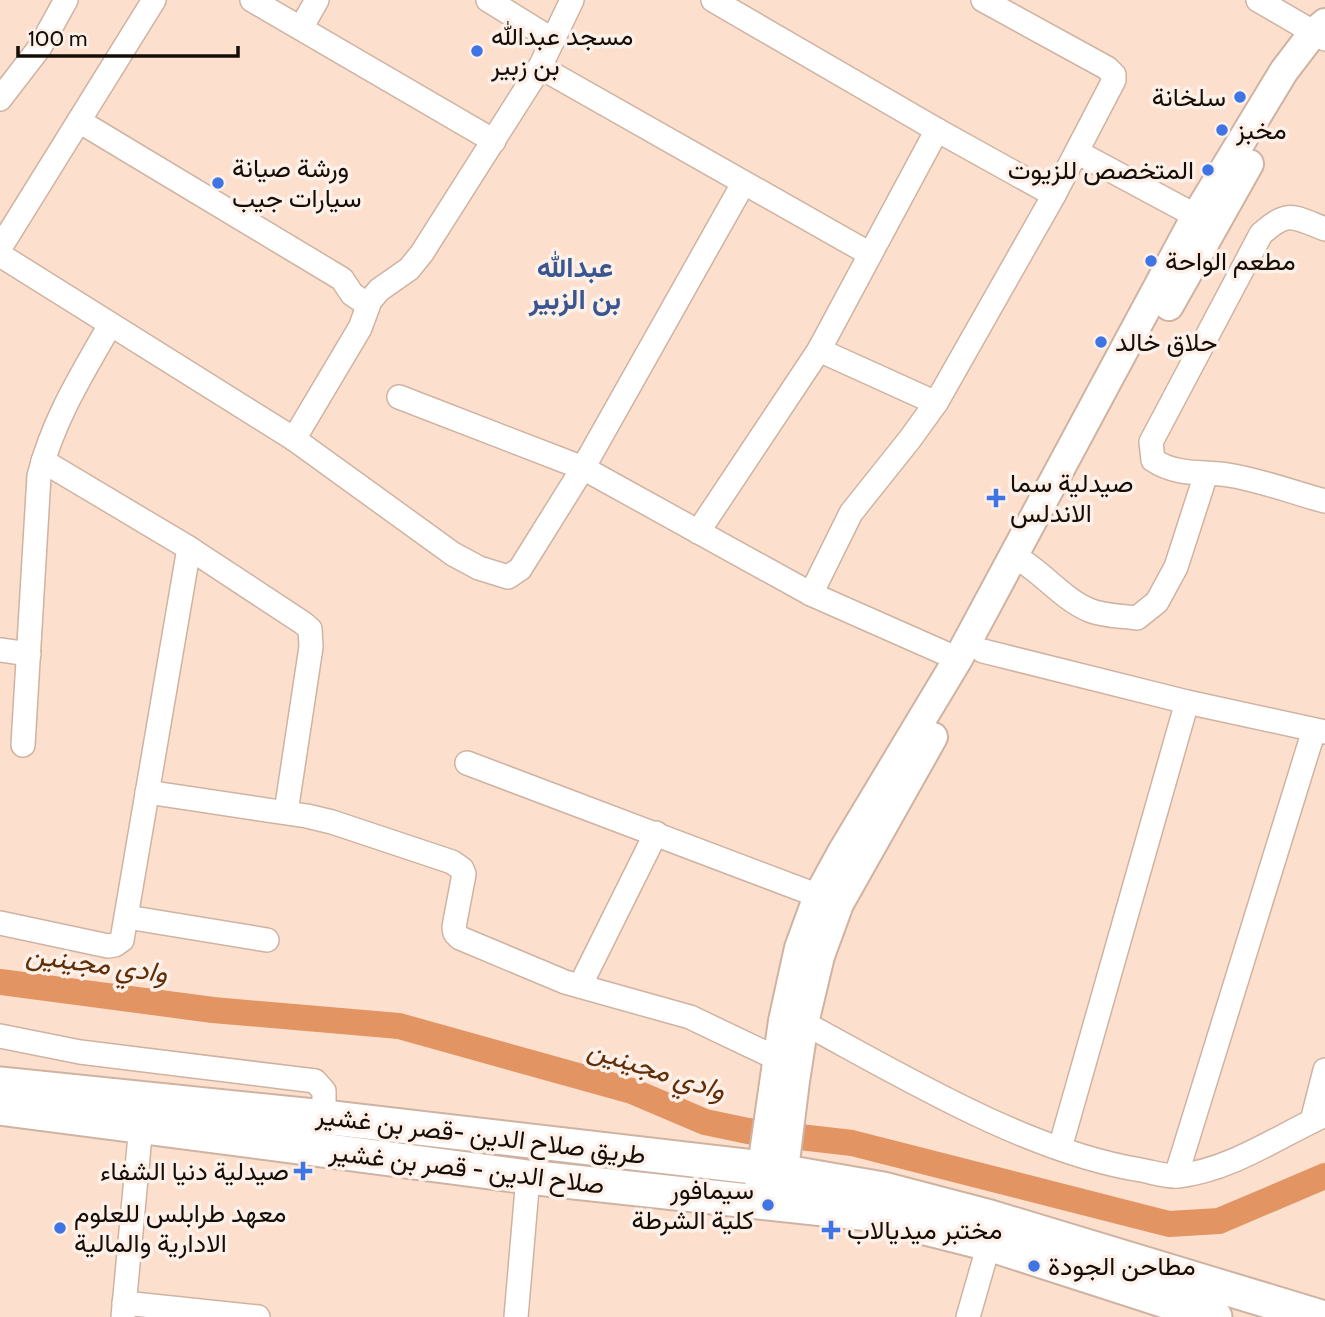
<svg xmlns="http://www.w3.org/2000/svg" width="1325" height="1317" font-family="Cabin,Vazirmatn,sans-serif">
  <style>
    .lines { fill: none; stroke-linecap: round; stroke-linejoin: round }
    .river { stroke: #e29463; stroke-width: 26 }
    .minor-casing { stroke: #cfb3a2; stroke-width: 26 }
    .major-casing { stroke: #cfb3a2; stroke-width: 32 }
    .highway-casing { stroke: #cfb3a2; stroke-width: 37 }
    .minor { stroke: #fff; stroke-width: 23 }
    .major { stroke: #fff; stroke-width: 28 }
    .highway { stroke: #fff; stroke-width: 33 }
    .poi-dot { fill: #3e74e4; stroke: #fcf0e9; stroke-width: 2.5 }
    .labels { text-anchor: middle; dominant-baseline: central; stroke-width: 7; stroke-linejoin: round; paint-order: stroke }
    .poi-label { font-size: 26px; fill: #160d07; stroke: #fcf0e9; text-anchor: start }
    .street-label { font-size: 26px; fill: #160d07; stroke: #fcf0e9 }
    .neighbourhood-label { font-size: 28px; font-weight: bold; fill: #39568f; stroke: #fcf0e9 }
    .water-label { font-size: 28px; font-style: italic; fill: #602f07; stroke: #fcf0e9 }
  </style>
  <rect width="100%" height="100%" fill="#fcdfcd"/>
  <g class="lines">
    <!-- river -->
    <path class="river" d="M0,982L213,1010L399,1026L632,1091L705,1122L748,1131L852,1143L1169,1224L1219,1221L1325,1176"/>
    <!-- minor casing -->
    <g class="minor-casing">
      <g id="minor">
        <path d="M252,0L494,141"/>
        <path d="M488,0L553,40"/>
        <path d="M713,0L937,130L1054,195"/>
        <path d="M1258,0L1325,39"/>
        <path d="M301,28L317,0"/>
        <path d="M540,67L870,254"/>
        <path d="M0,99L40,47L66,0"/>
        <path d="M79,121L342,279L352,294L368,305"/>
        <path d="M1077,152L1196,216"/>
        <path d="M1325,229C1294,217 1288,209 1261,234L1151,442L1153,460C1177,476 1202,471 1228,475C1261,480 1294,493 1325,501"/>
        <path d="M0,248L154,0"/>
        <path d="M0,255L294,439L453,554L479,568L508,577L520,569L583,468L743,184"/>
        <path d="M819,350L936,403"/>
        <path d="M399,397L583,468L811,594L958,659"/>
        <path d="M294,439L360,328L370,301L379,290L409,269L422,253L540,67L572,0"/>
        <path d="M43,461L189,548L303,623L310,629L311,647L286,812"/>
        <path d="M698,532L819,350L937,130"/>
        <path d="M1014,556C1042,571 1061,598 1089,610C1103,616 1122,616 1137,618L1157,602L1176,567L1206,474"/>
        <path d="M811,594L851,513L910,439L936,403L1054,195L1114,80V75L1107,68L983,0"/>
        <path d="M0,650L29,654"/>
        <path d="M983,651L1187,702L1325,732"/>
        <path d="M23,745L39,476C53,420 82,374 110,325"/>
        <path d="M467,763L832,901"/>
        <path d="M147,792L307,816L332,822L452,862L462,869L464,874L454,927L455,933L460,938L565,982L690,1017L776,1058"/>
        <path d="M127,917L267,940"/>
        <path d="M0,923L108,946L115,945L122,940L189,548"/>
        <path d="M580,986L656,833"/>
        <path d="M804,1023C904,1077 1028,1152 1141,1170C1152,1172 1166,1177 1178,1176C1231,1170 1277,1137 1325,1115"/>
        <path d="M0,1036L80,1052L315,1081L324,1091V1117"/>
        <path d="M1312,1121L1325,1070"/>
        <path d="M1060,1148L1187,702"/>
        <path d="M1176,1176L1314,730"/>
        <path d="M124,1303L258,1317"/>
        <path d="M123,1317L141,1125"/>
        <path d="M516,1317L528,1177"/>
        <path d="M968,1317L989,1244"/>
      </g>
    </g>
    <!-- major casing -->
    <g class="major-casing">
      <g id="major">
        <path d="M1169,306L1249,164"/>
        <path d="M759,1188L783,1021L799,948L818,896L842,852L958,659L1196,216L1284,71L1313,33L1325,23"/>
        <path d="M781,1194L795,1081L804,1023L820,956L839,904L933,737"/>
      </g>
    </g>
    <!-- highway casing -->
    <g class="highway-casing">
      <g id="highway">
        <path d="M0,1084L324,1117L762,1168L883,1189L990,1217L1321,1317"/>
        <path d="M0,1108L528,1177L870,1214L989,1244L1215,1317"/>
      </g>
    </g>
    <!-- minor -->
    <use href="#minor" class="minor"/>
    <!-- major -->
    <use href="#major" class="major"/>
    <!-- highway -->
    <use href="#highway" class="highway"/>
  </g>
  <!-- markers -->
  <g class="poi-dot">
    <circle cx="477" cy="51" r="7"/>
    <circle cx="1240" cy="97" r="7"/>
    <circle cx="1222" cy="130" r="7"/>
    <circle cx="1208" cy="170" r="7"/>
    <circle cx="218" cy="183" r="7"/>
    <circle cx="1151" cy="261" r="7"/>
    <circle cx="1101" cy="342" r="7"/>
    <path d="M992.5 487.5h7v7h7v7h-7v7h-7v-7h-7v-7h7z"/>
    <path d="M299.5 1160.5h7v7h7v7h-7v7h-7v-7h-7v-7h7z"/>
    <circle cx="768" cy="1205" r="7"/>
    <circle cx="60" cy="1228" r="7"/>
    <path d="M827.5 1219.5h7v7h7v7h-7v7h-7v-7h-7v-7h7z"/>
    <circle cx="1034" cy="1266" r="7"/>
  </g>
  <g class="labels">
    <!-- poi labels -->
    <g class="poi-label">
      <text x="491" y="36">مسجد عبدالله<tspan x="491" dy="30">بن زبير</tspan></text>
      <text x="1226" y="97" text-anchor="end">سلخانة</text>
      <text x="1236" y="130">مخبز</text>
      <text x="232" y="168">ورشة صيانة<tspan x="232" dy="30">سيارات جيب</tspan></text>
      <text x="1194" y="170" text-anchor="end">المتخصص للزيوت</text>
      <text x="1165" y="261">مطعم الواحة</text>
      <text x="1115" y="342">حلاق خالد</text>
      <text x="1010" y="483">صيدلية سما<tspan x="1010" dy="30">الاندلس</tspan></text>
      <text x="289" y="1171" text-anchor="end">صيدلية دنيا الشفاء</text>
      <text x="754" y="1190" text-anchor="end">سيمافور<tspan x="754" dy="30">كلية الشرطة</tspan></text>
      <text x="74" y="1213">معهد طرابلس للعلوم<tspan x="74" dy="30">الادارية والمالية</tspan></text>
      <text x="847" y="1230">مختبر ميديالاب</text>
      <text x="1048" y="1266">مطاحن الجودة</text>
    </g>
    <!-- street labels -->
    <g class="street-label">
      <text transform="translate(481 1135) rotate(7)">طريق صلاح الدين -قصر بن غشير</text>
      <text transform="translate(467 1168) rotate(7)">صلاح الدين - قصر بن غشير</text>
    </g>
    <!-- neighbourhood labels -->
    <g class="neighbourhood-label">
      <text x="575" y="267">عبدالله<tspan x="575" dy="32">بن الزبير</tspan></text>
    </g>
    <!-- water labels -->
    <g class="water-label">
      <text transform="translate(97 963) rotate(8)">وادي مجينين</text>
      <text transform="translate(657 1069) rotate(18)">وادي مجينين</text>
    </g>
  </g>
  <!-- scale -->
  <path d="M18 46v10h220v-10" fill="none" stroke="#160d07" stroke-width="3.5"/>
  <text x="28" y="46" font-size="21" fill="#160d07" stroke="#fcf0e9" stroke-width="5" paint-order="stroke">100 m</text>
</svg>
